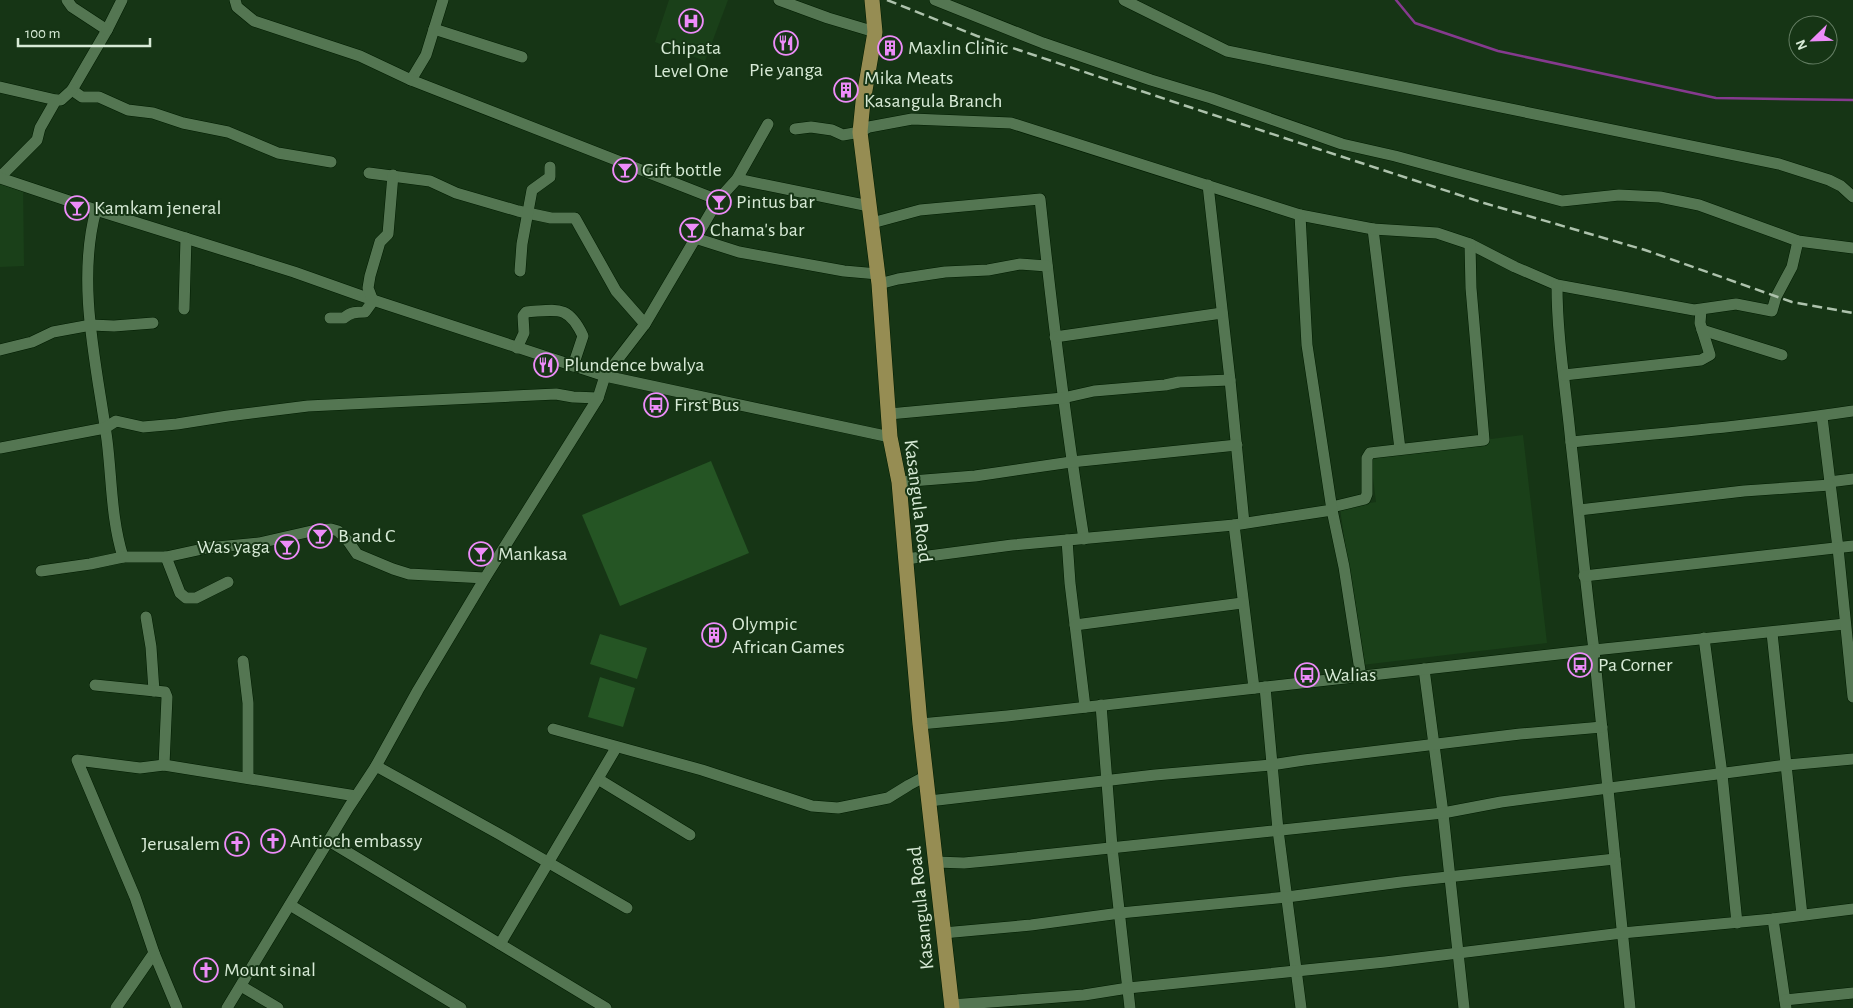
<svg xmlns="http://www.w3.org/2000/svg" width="1853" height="1008" font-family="'Alegreya Sans',sans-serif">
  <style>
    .built { fill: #1a4019 }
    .green { fill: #255524 }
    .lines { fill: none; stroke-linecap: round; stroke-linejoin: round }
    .stream { stroke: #853a8e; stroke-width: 2.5 }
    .minor-casing { stroke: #001c00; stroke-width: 12 }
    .major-casing { stroke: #001c00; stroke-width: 16 }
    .minor { stroke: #547652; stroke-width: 11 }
    .major { stroke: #968d53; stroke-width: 15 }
    .rail { stroke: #adc2ac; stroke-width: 2.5; stroke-dasharray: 10 5; stroke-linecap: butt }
    .labels { text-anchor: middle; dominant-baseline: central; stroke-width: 4; stroke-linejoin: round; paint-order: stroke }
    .poi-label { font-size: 20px; fill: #d7ead6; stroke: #163515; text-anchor: start }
    .street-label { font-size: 20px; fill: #d7ead6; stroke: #163515 }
  </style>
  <rect width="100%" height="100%" fill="#163515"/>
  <!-- built -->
  <g class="built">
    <path d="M669,0H728L705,61L655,42Z"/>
    <path d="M0,175L23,182L24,266L0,267Z"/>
    <path d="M1523,435L1547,643L1362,665L1340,508L1376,502L1370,454Z"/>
  </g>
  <!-- green -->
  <g class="green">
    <path d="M711,461L749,553L620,606L582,515Z"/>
    <path d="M600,634L647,648L637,679L590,664Z"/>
    <path d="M600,677L635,688L623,727L588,717Z"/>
  </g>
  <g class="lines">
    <!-- stream -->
    <path class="stream" d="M1396,0L1415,23L1498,51L1716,98L1853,100"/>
    <!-- minor casing -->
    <g class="minor-casing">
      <g id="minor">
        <path d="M67,0L72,7L107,30L72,90L82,97H99L128,110L153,113L183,123L228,132L278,153L331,162"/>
        <path d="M779,0L828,18L875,32"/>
        <path d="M935,0L1043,43L1151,80L1211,98L1342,144L1395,156L1562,201L1619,195L1660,197L1699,205L1798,241L1853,248"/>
        <path d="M1124,0L1227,51L1779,164L1829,180L1841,186L1853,197"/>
        <path d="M434,29L522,57"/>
        <path d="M107,30L122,0"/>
        <path d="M411,80L426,55L443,0"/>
        <path d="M0,87L56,100H61L72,90"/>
        <path d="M795,129L811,127L832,130L843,135L860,132L869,127L912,119L1011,123L1300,215L1373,229L1400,449"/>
        <path d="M369,173L430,181L456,193L518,211L551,218H575L616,291L645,324"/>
        <path d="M0,177L37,140L40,128L56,100"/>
        <path d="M0,178L96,210L294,272L373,300L605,376L890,437"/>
        <path d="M737,179L869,206"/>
        <path d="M1208,185L1230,380L1244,523"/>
        <path d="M718,200L737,179L768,124"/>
        <path d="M96,210C76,283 97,367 107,440C112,480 111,518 123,557H166L207,548L259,543L316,530L331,529L338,531L348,541L357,554L393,569L409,574L485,578"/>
        <path d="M872,223L920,210L1040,199C1052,313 1066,426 1084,539"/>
        <path d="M1373,229L1437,233L1470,244L1515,267L1557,285L1694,310L1736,304L1772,311L1776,297L1792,267L1798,241"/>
        <path d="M695,238L739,252L844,271L878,274"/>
        <path d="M520,271L522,244L532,190L550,177V167"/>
        <path d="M879,284L898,279L945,272L988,270L1020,264L1047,266"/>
        <path d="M1557,285C1557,338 1566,390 1571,443C1579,512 1585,581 1594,650L1845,624"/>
        <path d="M184,309L186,238"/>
        <path d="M330,318H344C350,312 357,312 365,312L373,301L368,288L370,276L380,242L388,234L393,175"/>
        <path d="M1702,330L1782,355"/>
        <path d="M1055,337L1222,313"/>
        <path d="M517,348L524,333L523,316L526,312C557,310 568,304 583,336L573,366"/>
        <path d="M0,350L32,342L53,332L91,325L114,326L153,323"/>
        <path d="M1564,375L1701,360L1710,355L1700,323L1701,310"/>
        <path d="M889,414L1063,398L1094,391L1165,385L1179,382L1230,380"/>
        <path d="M1822,417L1838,548L1853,697"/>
        <path d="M1571,442C1665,433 1760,425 1853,411"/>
        <path d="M0,448L105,428L116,421L143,427L177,424L228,416L308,406L556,394L573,397L598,398"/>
        <path d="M899,482L975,476L1071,462L1237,445"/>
        <path d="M1829,482L1853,479"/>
        <path d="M1332,507L1365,499L1367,494V458L1370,453L1484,440L1471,288L1470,244"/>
        <path d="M1332,510L1344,567L1361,677"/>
        <path d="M1579,510L1744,491L1830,485"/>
        <path d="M1234,525L1332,510L1307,345L1300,215"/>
        <path d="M1067,540L1070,583L1085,707"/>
        <path d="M166,557L180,593L186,598H196L228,582"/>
        <path d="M906,559L1012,545L1234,525L1254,688"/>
        <path d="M41,571L90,564L123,557"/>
        <path d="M1584,576L1853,546"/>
        <path d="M146,617L151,647L154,691"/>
        <path d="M1075,625L1242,603"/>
        <path d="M1772,633L1802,915"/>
        <path d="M1704,638L1722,774L1737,923"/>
        <path d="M243,661L248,703V778"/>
        <path d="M1424,669L1443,813L1464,1008"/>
        <path d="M95,685L165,692L167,697L164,765"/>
        <path d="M1265,687L1278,830L1301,1008"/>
        <path d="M1101,705L1112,847L1130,1008"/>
        <path d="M920,724L1007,716L1594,650L1630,1008"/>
        <path d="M553,729L702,770L812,806L838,808L888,798L909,785L926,776"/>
        <path d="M376,766L499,834L627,908"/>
        <path d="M598,779L690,835"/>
        <path d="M929,801L1155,775L1271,765L1304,760L1520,734L1602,727"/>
        <path d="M329,841L606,1008"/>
        <path d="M936,862L964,863L996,860L1443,813L1501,802L1787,765L1853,759"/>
        <path d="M290,905L461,1008"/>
        <path d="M1773,919L1786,1008"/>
        <path d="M943,933L1031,925L1120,913L1287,897L1401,882L1615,859"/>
        <path d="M500,944L616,748"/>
        <path d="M241,986L278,1008"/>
        <path d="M1785,1000L1853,993"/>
        <path d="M951,1005L1084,995L1128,988L1385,962L1622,933L1773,919L1853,909"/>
        <path d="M116,1008L154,953"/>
        <path d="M177,1008L154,953L135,897L77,760L140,768L164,765L356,796"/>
        <path d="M227,1008L349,807L376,766L418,690L485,578L598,398L605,376L645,324L718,200L411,80L360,56L254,21L237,7L235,0"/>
      </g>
    </g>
    <!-- major casing -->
    <g class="major-casing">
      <path id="major" d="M872,0L875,32L863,102L860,132L879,284L890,437L899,482L920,724L952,1008"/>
    </g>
    <!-- minor -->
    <use href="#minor" class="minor"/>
    <!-- major -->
    <use href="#major" class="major"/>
    <!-- rail -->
    <path class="rail" d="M887,0L977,36L1174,102L1484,203L1645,250L1792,302L1853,313"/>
  </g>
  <!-- icons -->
  <defs>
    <g id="hospital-ring" transform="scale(1.25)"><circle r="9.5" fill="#163515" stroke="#ed8cf9" stroke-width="1.5"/><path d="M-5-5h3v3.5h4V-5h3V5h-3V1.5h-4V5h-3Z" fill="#ed8cf9"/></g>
    <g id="restaurant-ring" transform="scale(1.25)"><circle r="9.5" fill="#163515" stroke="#ed8cf9" stroke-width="1.5"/><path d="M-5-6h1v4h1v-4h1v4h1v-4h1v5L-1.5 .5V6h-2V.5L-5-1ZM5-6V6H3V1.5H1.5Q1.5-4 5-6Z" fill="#ed8cf9"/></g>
    <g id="building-ring" transform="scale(1.25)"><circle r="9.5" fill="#163515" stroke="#ed8cf9" stroke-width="1.5"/><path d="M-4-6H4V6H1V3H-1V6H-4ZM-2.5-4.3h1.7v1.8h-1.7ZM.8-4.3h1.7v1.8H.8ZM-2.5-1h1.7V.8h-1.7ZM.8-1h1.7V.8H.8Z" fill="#ed8cf9"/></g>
    <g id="bar-ring" transform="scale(1.25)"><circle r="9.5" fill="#163515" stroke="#ed8cf9" stroke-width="1.5"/><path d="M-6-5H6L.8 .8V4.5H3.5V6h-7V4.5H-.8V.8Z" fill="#ed8cf9"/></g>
    <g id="bus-ring" transform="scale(1.25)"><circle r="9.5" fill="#163515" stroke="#ed8cf9" stroke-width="1.5"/><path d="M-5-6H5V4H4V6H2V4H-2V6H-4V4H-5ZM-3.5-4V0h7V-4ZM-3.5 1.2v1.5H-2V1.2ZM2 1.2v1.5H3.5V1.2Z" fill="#ed8cf9"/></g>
    <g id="church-ring" transform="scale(1.25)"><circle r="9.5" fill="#163515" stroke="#ed8cf9" stroke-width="1.5"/><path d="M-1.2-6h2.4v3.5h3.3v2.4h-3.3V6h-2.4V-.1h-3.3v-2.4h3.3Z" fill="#ed8cf9"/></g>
  </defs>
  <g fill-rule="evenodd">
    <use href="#hospital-ring" x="691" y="21"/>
    <use href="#restaurant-ring" x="786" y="43"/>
    <use href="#building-ring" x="890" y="48"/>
    <use href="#building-ring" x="846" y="90"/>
    <use href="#bar-ring" x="625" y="170"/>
    <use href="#bar-ring" x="719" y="202"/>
    <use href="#bar-ring" x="77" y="208"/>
    <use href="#bar-ring" x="692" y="230"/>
    <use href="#restaurant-ring" x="546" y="365"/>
    <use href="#bus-ring" x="656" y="405"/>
    <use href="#bar-ring" x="320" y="536"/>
    <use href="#bar-ring" x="287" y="547"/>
    <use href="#bar-ring" x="481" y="554"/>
    <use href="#building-ring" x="714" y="635"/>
    <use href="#bus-ring" x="1580" y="665"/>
    <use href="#bus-ring" x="1307" y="675"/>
    <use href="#church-ring" x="273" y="841"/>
    <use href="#church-ring" x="237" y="844"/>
    <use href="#church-ring" x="206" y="970"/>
  </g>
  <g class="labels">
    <!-- poi labels -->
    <g class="poi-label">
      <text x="691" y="48" text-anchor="middle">Chipata<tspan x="691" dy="23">Level One</tspan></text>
      <text x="908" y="48">Maxlin Clinic</text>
      <text x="786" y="70" text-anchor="middle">Pie yanga</text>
      <text x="864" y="78">Mika Meats<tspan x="864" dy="23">Kasangula Branch</tspan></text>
      <text x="642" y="170">Gift bottle</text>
      <text x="736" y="202">Pintus bar</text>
      <text x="94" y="208">Kamkam jeneral</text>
      <text x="710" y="230">Chama's bar</text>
      <text x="564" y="365">Plundence bwalya</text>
      <text x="674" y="405">First Bus</text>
      <text x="338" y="536">B and C</text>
      <text x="270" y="547" text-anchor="end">Was yaga</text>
      <text x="498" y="554">Mankasa</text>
      <text x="732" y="624">Olympic<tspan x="732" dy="23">African Games</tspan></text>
      <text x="1598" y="665">Pa Corner</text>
      <text x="1324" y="675">Walias</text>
      <text x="290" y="841">Antioch embassy</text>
      <text x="220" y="844" text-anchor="end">Jerusalem</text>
      <text x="224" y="970">Mount sinal</text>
    </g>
    <!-- street labels -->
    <g class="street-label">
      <text transform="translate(918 501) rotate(83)">Kasangula Road</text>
      <text transform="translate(921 908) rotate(-96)">Kasangula Road</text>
    </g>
  </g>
  <!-- north arrow -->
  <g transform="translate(1813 40) rotate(247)"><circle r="24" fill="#163515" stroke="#637d62"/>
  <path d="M0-4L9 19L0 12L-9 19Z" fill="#ed8cf9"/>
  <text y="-8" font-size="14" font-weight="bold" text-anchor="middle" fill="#d7ead6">N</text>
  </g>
  <!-- scale -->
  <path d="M18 38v8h132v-8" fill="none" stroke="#d7ead6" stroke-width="2.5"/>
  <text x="25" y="38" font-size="15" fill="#d7ead6" stroke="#163515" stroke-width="4" paint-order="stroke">100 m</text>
</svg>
